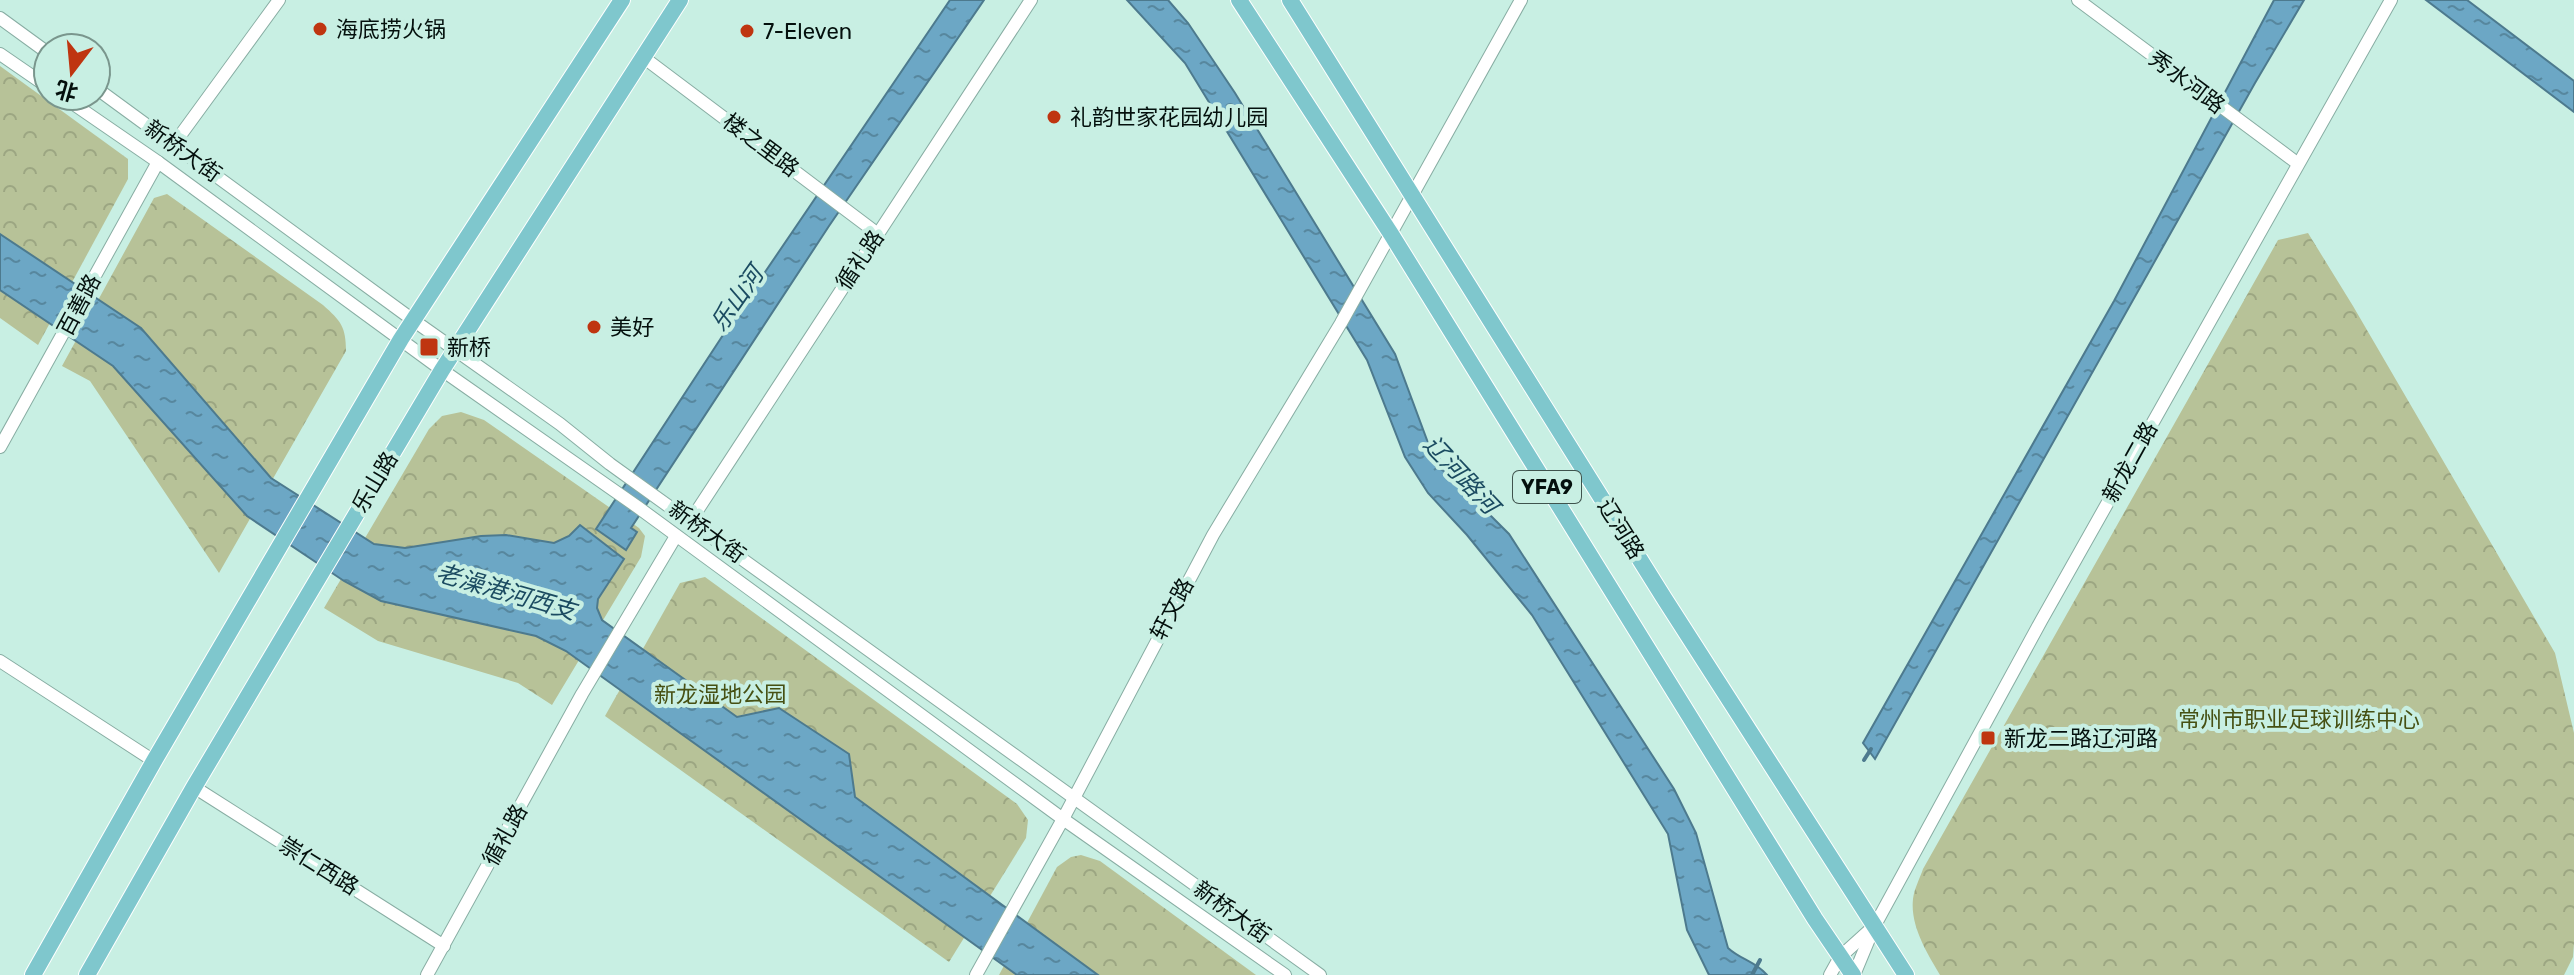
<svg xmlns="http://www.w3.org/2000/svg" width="2574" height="975" font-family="Rubik,'Noto Sans SC',sans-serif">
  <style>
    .park { fill: url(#park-crowns) }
    .water { fill: url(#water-ripples); stroke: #4d7a8e; stroke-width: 2 }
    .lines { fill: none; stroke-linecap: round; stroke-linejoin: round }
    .stream { stroke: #4d7a8e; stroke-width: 4 }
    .minor-casing { stroke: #88ada3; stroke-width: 14 }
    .major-casing { stroke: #fff; stroke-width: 18 }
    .minor { stroke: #fff; stroke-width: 12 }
    .major { stroke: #7fc7cd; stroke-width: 16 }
    .poi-dot { fill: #bf3510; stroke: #c8efe3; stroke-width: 3 }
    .labels { text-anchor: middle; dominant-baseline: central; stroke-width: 8; stroke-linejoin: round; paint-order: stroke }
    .shield { fill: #c8efe3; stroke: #3f534d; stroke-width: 2 }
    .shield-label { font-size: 20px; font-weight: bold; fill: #04100d }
    .poi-label { font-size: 22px; fill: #04100d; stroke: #c8efe3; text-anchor: start }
    .street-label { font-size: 22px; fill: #04100d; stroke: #c8efe3 }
    .park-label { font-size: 22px; fill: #465013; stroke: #c8efe3 }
    .water-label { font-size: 24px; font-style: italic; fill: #1b4b61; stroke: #c8efe3 }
  </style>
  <defs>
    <pattern id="park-crowns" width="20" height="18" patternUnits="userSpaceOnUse" patternTransform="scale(2)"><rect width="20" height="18" fill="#b7c298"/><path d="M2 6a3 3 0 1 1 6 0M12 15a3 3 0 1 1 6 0" fill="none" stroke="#9ca682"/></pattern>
    <pattern id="water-ripples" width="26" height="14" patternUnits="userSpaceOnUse" patternTransform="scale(2)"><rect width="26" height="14" fill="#6ca7c5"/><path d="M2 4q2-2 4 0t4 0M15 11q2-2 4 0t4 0" fill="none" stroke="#57879e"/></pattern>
  </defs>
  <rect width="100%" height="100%" fill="#c8efe3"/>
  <!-- park -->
  <g class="park">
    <path d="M0,66L128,159V179L38,345L0,318Z"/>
    <path d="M167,194L323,305C341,321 346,327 346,351L219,573L90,381L62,366L154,198Z"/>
    <path d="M2308,233L2353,306L2555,653L2574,733V943L2573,957L2564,975H1940C1927,953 1910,926 1913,899C1914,889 1920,878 1923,869L2278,240Z"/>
    <path d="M461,412L484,420L639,528L645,536L641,557L552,705L518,683L378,641L324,608L429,429L442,416Z"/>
    <path d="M705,577L1017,804L1028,820L1026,838L949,962L605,716L680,583Z"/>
    <path d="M1081,855L1100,861L1256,975H999L1057,867L1071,857Z"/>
  </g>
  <!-- water -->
  <g class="water">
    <path d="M950,0H984L829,226L631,528L637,532L626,550L596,529L744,303Z"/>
    <path d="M1127,0H1168L1188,23L1235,93L1395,354L1427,440L1452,477L1509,534L1674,789L1696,833L1728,948C1741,960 1755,961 1767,975H1709L1687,930L1668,834L1532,615L1467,535L1428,493L1405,457L1367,360L1185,63Z"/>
    <path d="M2274,0H2304L2255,83L1875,759L1863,743L2114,301Z"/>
    <path d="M2426,0H2467L2574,81V112Z"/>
    <path d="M0,234L141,328L271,478L374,544L405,548L481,536L506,535L554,543L569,536L580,525L624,559L598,599L597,608L602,620L737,717L779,708L849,754L855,797L1098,975H1017L566,651L536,636L381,601L344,581L247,516L113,366L0,290Z"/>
  </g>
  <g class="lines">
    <!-- stream -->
    <g class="stream">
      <path d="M1864,760L1871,749"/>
      <path d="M1752,975L1760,960"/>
    </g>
    <!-- minor casing -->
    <g class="minor-casing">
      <g id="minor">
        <path d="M2078,0L2297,163"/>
        <path d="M0,18L48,53"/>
        <path d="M0,54L48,87"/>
        <path d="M643,57L878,234"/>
        <path d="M96,88L413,320L560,424L610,464L1320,975"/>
        <path d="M62,96L158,162L442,370L639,508L1063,819L1285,975"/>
        <path d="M174,144L279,0"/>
        <path d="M0,447L158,162"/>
        <path d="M691,520L1031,0"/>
        <path d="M0,661L154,761"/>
        <path d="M194,787L444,946"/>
        <path d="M427,975L582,694L676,536"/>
        <path d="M976,975L1063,819L1213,535L1341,323L1521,0"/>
        <path d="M1830,975L1840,957L1871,929"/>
        <path d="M1854,975L1874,927L2041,621L2391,0"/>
      </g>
    </g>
    <!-- major casing -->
    <g class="major-casing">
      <g id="major">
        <path d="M1239,0L1391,234L1815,919L1853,975"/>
        <path d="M1290,0L1664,598L1906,975"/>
        <path d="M33,975L154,761L401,339L622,0"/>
        <path d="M87,975L194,787L442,370L680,0"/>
      </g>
    </g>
    <!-- minor -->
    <use href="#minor" class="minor"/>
    <!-- major -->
    <use href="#major" class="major"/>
  </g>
  <!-- markers -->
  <g class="poi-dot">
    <circle cx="320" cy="29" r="8"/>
    <circle cx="747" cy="31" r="8"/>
    <circle cx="1054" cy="117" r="8"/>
    <circle cx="594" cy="327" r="8"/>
    <rect x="419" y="337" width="20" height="20" rx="4"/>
    <rect x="1980" y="730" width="16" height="16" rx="4"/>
  </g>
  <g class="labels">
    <!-- shield labels -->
    <rect class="shield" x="1513" y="471" width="68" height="32" rx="6"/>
    <g class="shield-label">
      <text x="1547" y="487">YFA9</text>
    </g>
    <!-- poi labels -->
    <g class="poi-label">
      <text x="336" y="29">海底捞火锅</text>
      <text x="763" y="31">7-Eleven</text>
      <text x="1070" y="117">礼韵世家花园幼儿园</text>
      <text x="610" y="327">美好</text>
      <text x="447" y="347">新桥</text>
      <text x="2004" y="738">新龙二路辽河路</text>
    </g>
    <!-- street labels -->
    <g class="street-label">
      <text transform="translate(2187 82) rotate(37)">秀水河路</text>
      <text transform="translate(761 145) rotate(37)">楼之里路</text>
      <text transform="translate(183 151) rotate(36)">新桥大街</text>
      <text transform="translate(860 260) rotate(-56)">循礼路</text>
      <text transform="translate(79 305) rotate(-62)">百善路</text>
      <text transform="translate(2130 462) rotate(-61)">新龙二路</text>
      <text transform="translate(375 482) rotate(-59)">乐山路</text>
      <text transform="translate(1621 529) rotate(58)">辽河路</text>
      <text transform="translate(707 532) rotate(36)">新桥大街</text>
      <text transform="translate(1172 609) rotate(-62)">轩文路</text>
      <text transform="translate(505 835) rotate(-61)">循礼路</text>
      <text transform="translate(319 866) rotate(32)">崇仁西路</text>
      <text transform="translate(1232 912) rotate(36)">新桥大街</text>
    </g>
    <!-- park labels -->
    <g class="park-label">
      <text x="720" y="694">新龙湿地公园</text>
      <text x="2299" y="719">常州市职业足球训练中心</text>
    </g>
    <!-- water labels -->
    <g class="water-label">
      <text transform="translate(737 299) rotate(-55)">乐山河</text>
      <text transform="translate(1461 475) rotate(47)">辽河路河</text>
      <text transform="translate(506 592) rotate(16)">老澡港河西支</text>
    </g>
  </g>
  <!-- north arrow -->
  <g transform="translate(72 72) rotate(196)"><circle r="38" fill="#c8efe3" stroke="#7a968d" stroke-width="2"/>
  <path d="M0-6L14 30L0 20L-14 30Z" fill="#bf3510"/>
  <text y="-12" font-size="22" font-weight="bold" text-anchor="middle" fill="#04100d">北</text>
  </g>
</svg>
